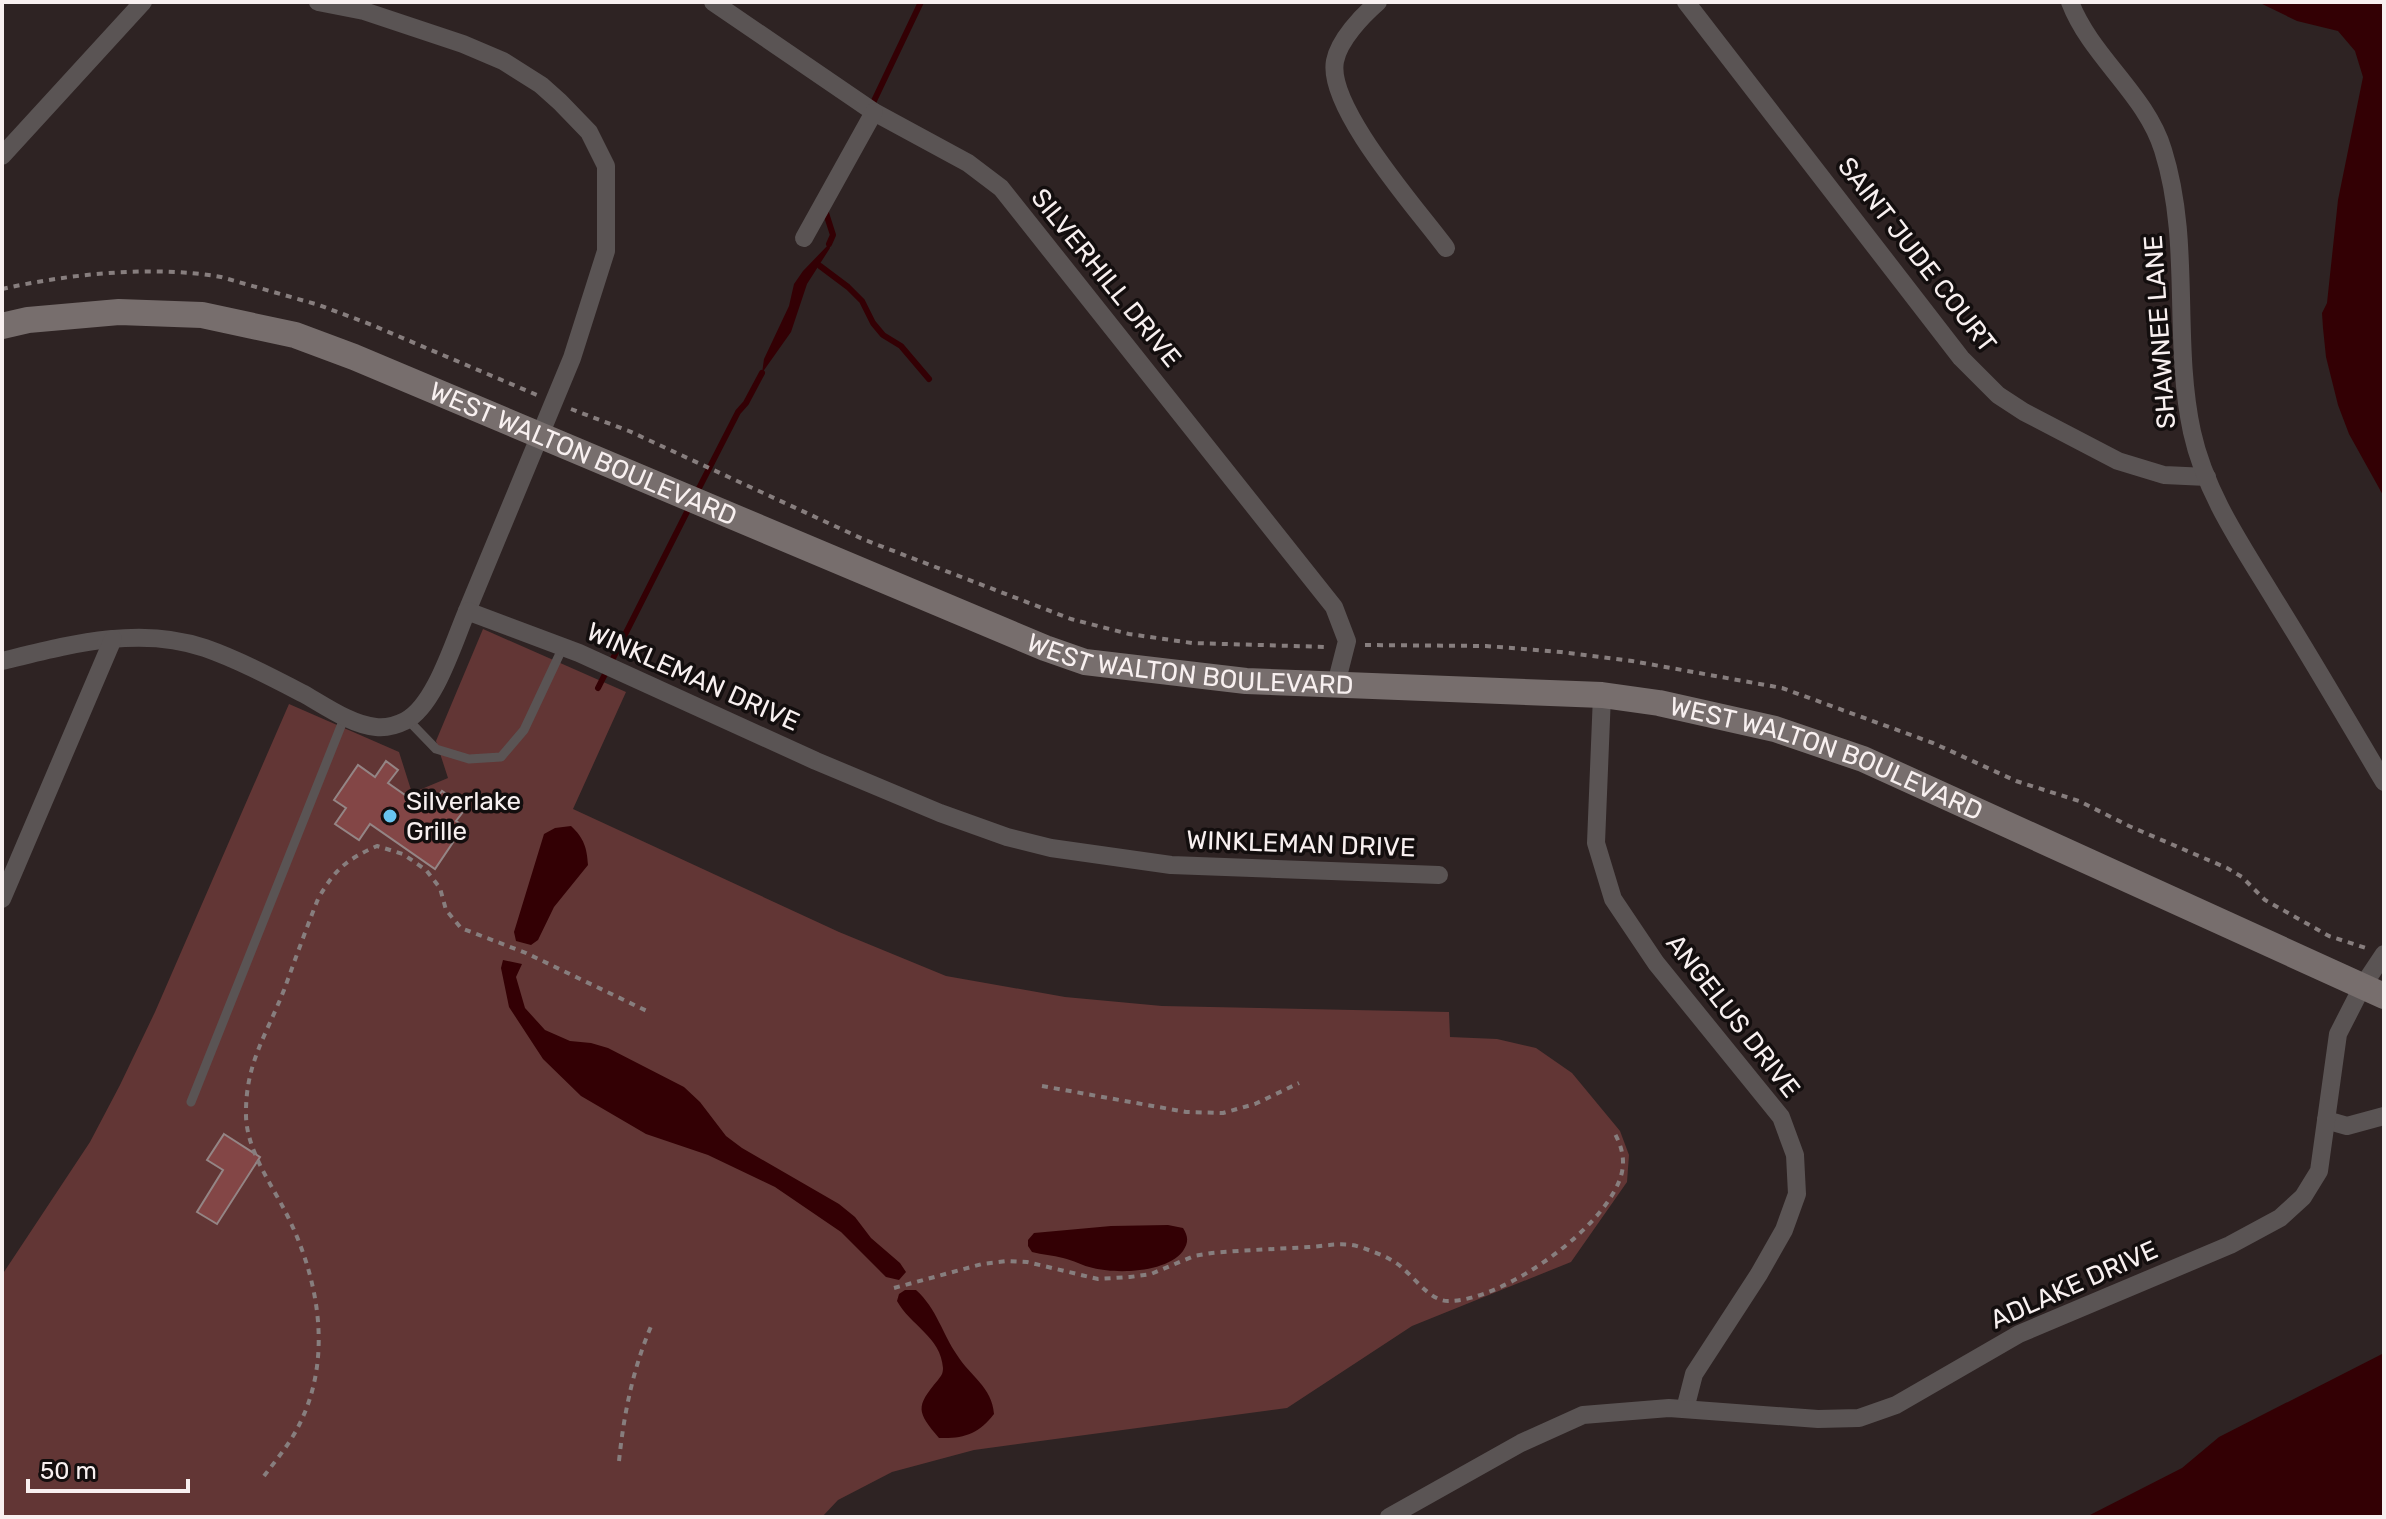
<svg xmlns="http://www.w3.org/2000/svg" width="2386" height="1519" viewBox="0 0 2386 1519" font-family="Rubik,sans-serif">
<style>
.green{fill:#623635}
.water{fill:#330004}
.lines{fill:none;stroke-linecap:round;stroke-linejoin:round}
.stream{stroke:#330004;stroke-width:6}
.building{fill:#834646;stroke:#948585;stroke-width:2}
.path{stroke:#877e7e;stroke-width:4;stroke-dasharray:6 6;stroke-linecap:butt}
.service{stroke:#5a5454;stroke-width:9}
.minor{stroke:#5a5454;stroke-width:18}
.secondary{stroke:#776e6d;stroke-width:26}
.poi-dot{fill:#68c4f0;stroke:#130e0e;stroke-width:3}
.labels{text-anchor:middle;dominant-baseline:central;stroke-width:7;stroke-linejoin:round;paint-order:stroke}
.street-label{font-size:26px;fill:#f8f0f0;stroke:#130e0e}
.poi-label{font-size:26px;fill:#f8f0f0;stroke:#130e0e;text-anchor:start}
</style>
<rect width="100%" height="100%" fill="#2e2323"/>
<polygon class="green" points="483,629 626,692 573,809 839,932 946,976 1065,997 1162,1006 1449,1012 1450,1037 1497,1039 1536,1048 1572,1073 1620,1131 1629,1155 1627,1182 1571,1262 1412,1326 1287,1408 974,1450 892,1472 838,1500 822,1517 2,1517 2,1275 90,1142 120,1085 155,1012 289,704 399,752 412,793 448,778 436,741"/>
<g class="water">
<polygon points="2258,2 2384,2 2384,497 2349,434 2338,405 2326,357 2323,328 2322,313 2327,303 2338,200 2363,77 2355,51 2338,31 2297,21"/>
<polygon points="829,244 830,248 807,284 791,332 762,373 764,359 789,306 794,284 803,271"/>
<path d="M571,826C584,838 587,848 588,865L554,907L538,940L531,945L516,941L514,932L544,834L555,828Z"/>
<polygon points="503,960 522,964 516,977 525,1008 545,1030 570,1041 591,1043 608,1048 684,1087 700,1102 726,1136 742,1148 839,1204 855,1217 871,1238 900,1263 906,1272 899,1280 886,1277 841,1232 775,1187 708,1155 646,1134 581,1096 543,1059 509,1007 501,968"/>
<path d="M1168,1225L1183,1228C1188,1236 1189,1242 1183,1251C1166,1273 1117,1274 1093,1268C1083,1266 1073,1260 1063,1258C1053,1255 1042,1255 1032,1252L1028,1246V1240L1034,1233L1111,1226Z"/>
<path d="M905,1290H916C937,1309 942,1333 957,1355C970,1376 992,1387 994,1414C979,1434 963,1439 939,1438C917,1412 915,1407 938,1380C941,1376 943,1374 943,1368C941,1337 910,1325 897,1301L899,1294Z"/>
<polygon points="2384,1353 2384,1517 2086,1517 2182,1468 2219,1437"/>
</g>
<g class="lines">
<g class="stream">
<polyline points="872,105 921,2"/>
<polyline points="825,210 833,235 829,244"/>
<polyline points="820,266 848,287 862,301 873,323 883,335 901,346 929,379"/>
<polyline points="695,496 738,412 746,403 762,373"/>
<polyline points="598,688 690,506"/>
</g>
</g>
<g class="building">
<polygon points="386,761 398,770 388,783 428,811 442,791 466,808 456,821 464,826 435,869 370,824 359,840 335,824 346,808 334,800 358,765 375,777"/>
<polygon points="224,1134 260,1157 217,1224 197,1212 223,1170 207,1160"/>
</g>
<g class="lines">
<g class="path">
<path d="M2,289C68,274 154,265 221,277L319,305L372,325L537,395"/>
<polyline points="571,409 629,431 865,540 1071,619 1129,634 1192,643 1328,647"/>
<polyline points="1365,645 1486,646 1561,652 1632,661 1782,688 1933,743 2016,781 2079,801 2129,826 2227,868 2242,877 2265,900 2329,936 2366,948"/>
<polyline points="1042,1086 1186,1112 1223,1113 1255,1104 1299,1083"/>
<path d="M894,1288L982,1264L1007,1261L1027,1262L1098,1279L1130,1277L1151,1274L1194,1256L1212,1253C1245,1250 1277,1249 1309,1247C1327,1246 1345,1241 1363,1248C1374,1252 1386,1256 1396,1263C1412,1273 1429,1302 1449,1301C1503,1301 1610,1226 1622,1172C1625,1157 1621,1145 1614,1132"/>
<path d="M619,1461C624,1413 633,1368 652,1324"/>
<path d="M264,1476C277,1459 292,1441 301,1421C333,1354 318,1275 285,1211C270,1182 247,1150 246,1116C245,1064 266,1036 284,990C295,960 306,929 318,899C335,869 346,860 377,846L403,854L426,870L440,888L446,910L461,928L526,953L651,1013"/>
</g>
<g class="service">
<polyline points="408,720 436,749 469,759 501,757 524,730 563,647"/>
<polyline points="191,1102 345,716"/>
</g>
<g class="minor">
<polyline points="318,2 364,11 463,44 503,61 541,85 560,102 589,132 606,166 606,251 572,358 467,611"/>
<polyline points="713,2 874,112 968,163 1001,188 1334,607 1347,641 1336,684"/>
<path d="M1378,2C1362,16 1339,40 1335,61C1326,107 1418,210 1446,248"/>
<polyline points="1686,2 1961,358 1998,395 2024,412 2118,461 2164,475 2207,477"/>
<path d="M2070,2C2091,57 2146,94 2163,150C2192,242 2172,339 2192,432C2206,496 2245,550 2278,605C2314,663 2349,723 2384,782"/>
<polyline points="2,156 143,2"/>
<polyline points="804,238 874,112"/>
<path d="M2,661C68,645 139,625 205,648C239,660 273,678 304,694C325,706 352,725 376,727C386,728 397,725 405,721C435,706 454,641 467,611L579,653L816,761L940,813L1007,837L1051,848L1171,865L1439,875"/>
<polyline points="1602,695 1596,843 1613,899 1656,963 1781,1117 1795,1155 1797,1194 1784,1230 1759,1274 1694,1374 1685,1409"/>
<polyline points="2,899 113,639"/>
<polyline points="2326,1120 2347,1126 2384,1116"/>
<polyline points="1389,1517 1521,1443 1583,1415 1669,1408 1818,1419 1859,1418 1896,1405 2019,1334 2230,1245 2280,1218 2303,1197 2319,1171 2338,1034 2362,987 2384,954"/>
</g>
<path class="secondary" id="s1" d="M2,326L28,320L119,312L202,315L295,335L354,357L1045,648L1085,662L1246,681L1602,695L1659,703L1775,729L1863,759L2384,996"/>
</g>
<circle class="poi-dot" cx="390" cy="816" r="8"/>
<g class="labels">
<g class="street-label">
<text transform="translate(1917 255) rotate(52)">SAINT JUDE COURT</text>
<text transform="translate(1106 278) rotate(51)">SILVERHILL DRIVE</text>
<text transform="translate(2160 332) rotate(-94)">SHAWNEE LANE</text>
<text stroke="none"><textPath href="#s1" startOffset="608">WEST WALTON BOULEVARD</textPath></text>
<text stroke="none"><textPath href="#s1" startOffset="1256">WEST WALTON BOULEVARD</textPath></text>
<text transform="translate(693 677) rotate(24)">WINKLEMAN DRIVE</text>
<text stroke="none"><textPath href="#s1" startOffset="1904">WEST WALTON BOULEVARD</textPath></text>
<text transform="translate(1301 844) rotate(2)">WINKLEMAN DRIVE</text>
<text transform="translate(1733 1016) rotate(52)">ANGELUS DRIVE</text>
<text transform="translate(2074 1285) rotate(-24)">ADLAKE DRIVE</text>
</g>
<g class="poi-label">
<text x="406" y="801">Silverlake<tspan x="406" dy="30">Grille</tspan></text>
</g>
</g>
<rect width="2386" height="1519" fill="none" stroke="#f8f0f0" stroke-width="8"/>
<path d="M28 1479v12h160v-12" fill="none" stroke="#f8f0f0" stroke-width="4"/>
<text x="40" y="1479" font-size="24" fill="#f8f0f0" stroke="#130e0e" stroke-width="6" paint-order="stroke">50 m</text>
</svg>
